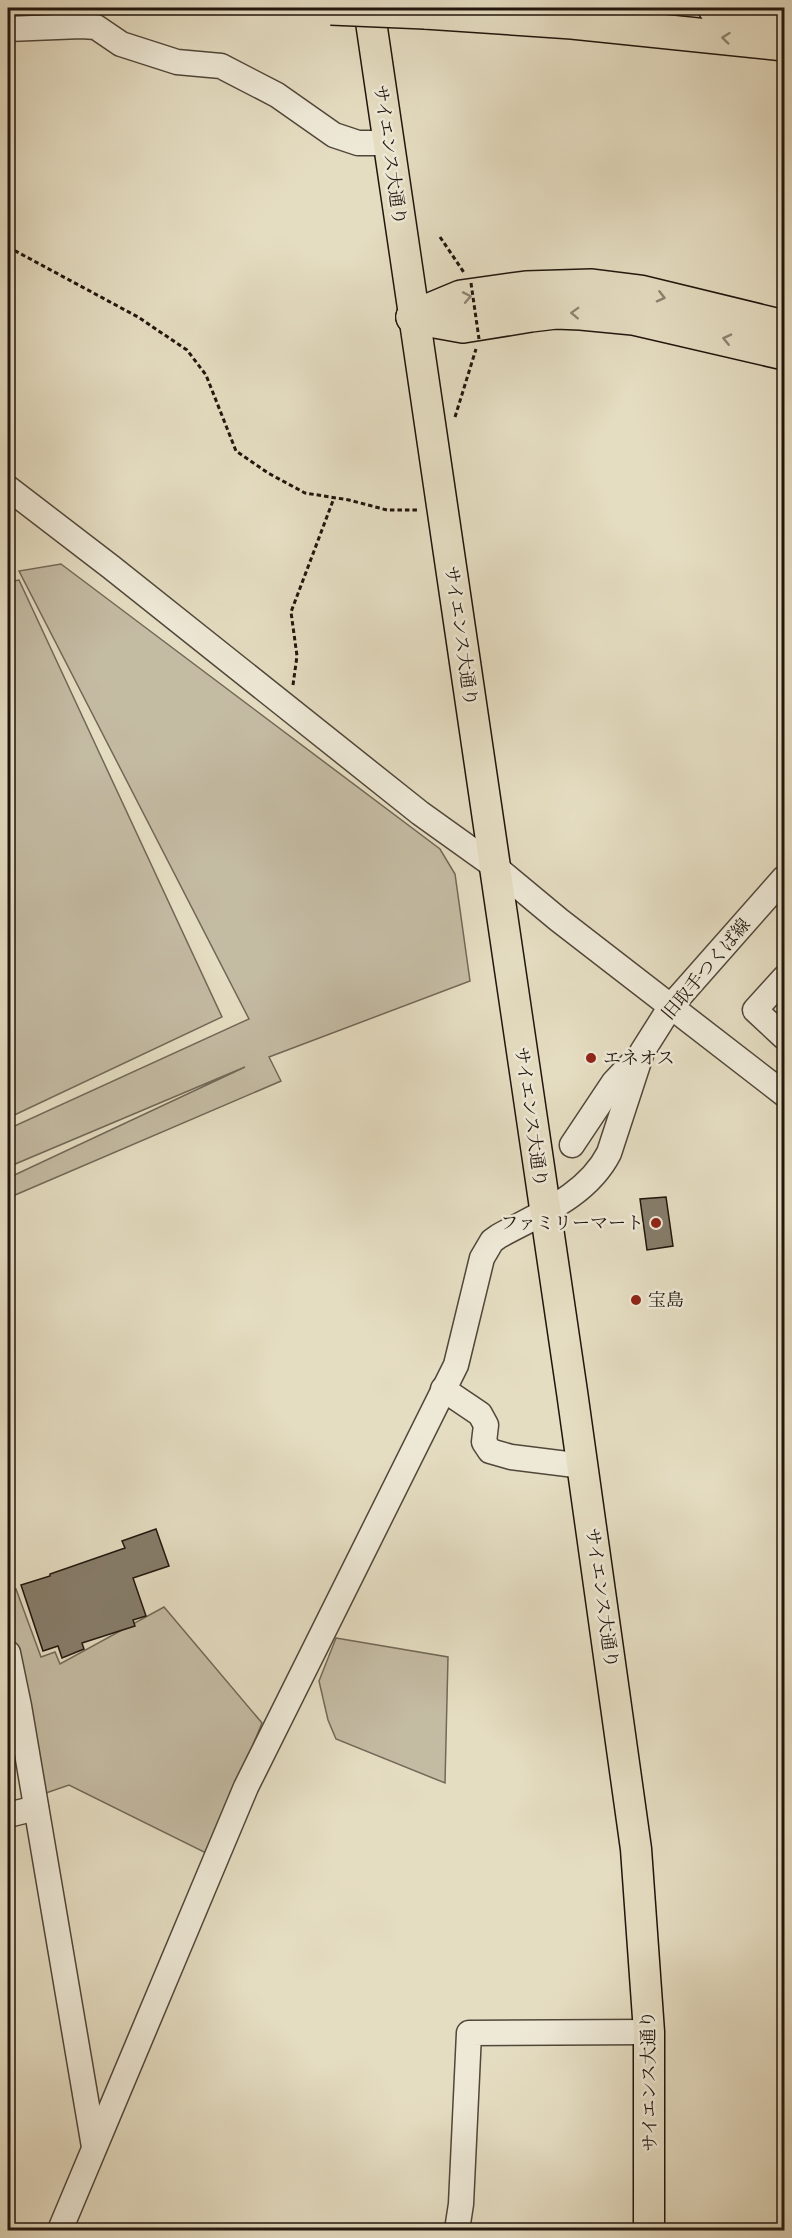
<svg xmlns="http://www.w3.org/2000/svg" width="792" height="2238" viewBox="0 0 792 2238" font-family="'IM FELL Great Primer','Noto Serif JP',serif">
<style>
.green{fill:#c4bba3;stroke:#726858;stroke-width:1.5}
.building{fill:#867d6b;stroke:#20150d;stroke-width:1.5}
.lines{fill:none;stroke-linecap:round;stroke-linejoin:round}
.minor-casing{stroke:#51473a;stroke-width:27}
.major-casing{stroke:#20150d;stroke-width:33}
.highway-casing{stroke:#20150d;stroke-width:36}
.path{stroke:#20150d;stroke-width:3;stroke-dasharray:4.5 3;stroke-linecap:butt}
.minor{stroke:#eee9d7;stroke-width:24}
.major{stroke:#e5ddc2;stroke-width:30}
.highway{stroke:#e5ddc2;stroke-width:33}
.highway-bridge-casing{stroke:#20150d;stroke-width:36;stroke-linecap:butt}
.path-bridge{stroke:#20150d;stroke-width:3;stroke-dasharray:4.5 3;stroke-linecap:butt}
.highway-bridge{stroke:#e5ddc2;stroke-width:33}
.oneway{stroke:#8c8371}
.poi-dot{fill:#8f2418;stroke:#eee9d7;stroke-width:2}
.labels{text-anchor:middle;dominant-baseline:central;stroke-width:5;stroke-linejoin:round;paint-order:stroke}
.street-label{font-size:18px;fill:#20150d;stroke:#eee9d7}
.poi-label{font-size:18px;fill:#20150d;stroke:#eee9d7;text-anchor:start}
</style>
<rect width="100%" height="100%" fill="#e5ddc2"/>
<filter id="stains"><feTurbulence type="fractalNoise" baseFrequency=".00333" numOctaves="4"/><feColorMatrix values="0 0 0 0 .2 0 0 0 0 .09 0 0 0 0 .02 0 0 0 .5 -.17"/></filter>
<radialGradient id="worn" r=".72"><stop offset=".6" stop-color="#630" stop-opacity="0"/><stop offset="1" stop-color="#630" stop-opacity=".3"/></radialGradient>
<g class="green">
<polygon points="61,564 440,849 455,874 470,981 269,1057 281,1081 8,1198 8,1178 245,1067 8,1167 8,1129 249,1019 19,571"/>
<polygon points="19,580 222,1017 8,1118 8,582"/>
<polygon points="16,1589 41,1657 55,1652 60,1664 164,1607 262,1723 208,1854 69,1785 46,1793 8,1614 8,1592"/>
<polygon points="336,1638 448,1657 445,1783 336,1739 328,1720 319,1681"/>
</g>
<g class="building">
<polygon points="666,1197 673,1246 647,1250 640,1199"/>
<polygon points="156,1529 169,1566 133,1578 146,1616 133,1620 135,1626 82,1643 84,1649 62,1658 58,1646 43,1651 21,1585 50,1576 50,1574 125,1548 122,1541"/>
</g>
<g class="lines">
<defs>
<g id="minor">
<polyline points="8,29 81,26 96,27 121,44 177,62 221,66 277,95 334,135 358,143 388,143"/>
<polyline points="8,488 111,567 420,813 494,866 559,920 784,1094"/>
<polyline points="784,978 755,1010 784,1037"/>
<polyline points="572,1145 614,1082 634,1061"/>
<polyline points="443,1389 480,1414 486,1425 484,1442 490,1451 511,1457 583,1466"/>
<polyline points="8,1653 19,1706 94,2147"/>
<polyline points="8,1815 36,1808"/>
<path d="M60,2230L246,1787L456,1365L482,1258L492,1241L499,1236C539,1214 587,1196 609,1153L642,1052L671,1006L784,878"/>
<polyline points="457,2230 461,2204 469,2033 649,2032"/>
</g>
<polyline id="major" points="369,8 572,1392 636,1849 649,2032 649,2230"/>
<g id="highway">
<polyline points="715,8 784,16"/>
<polyline points="425,12 572,22 784,44"/>
<polyline points="413,317 461,297 526,288 592,286 640,292 784,327"/>
<polyline points="413,317 463,326 531,315 556,312 581,313 633,318 784,353"/>
</g>
</defs>
<use href="#minor" class="minor-casing"/>
<use href="#major" class="major-casing"/>
<use href="#highway" class="highway-casing"/>
<g class="path">
<polyline points="440,237 465,274"/>
<polyline points="8,247 138,317 187,350 206,375 236,451 268,473 305,493 349,500 387,510 419,510"/>
<polyline points="455,417 476,349"/>
<polyline points="293,685 297,656 291,612 334,498"/>
</g>
<use href="#minor" class="minor"/>
<use href="#major" class="major"/>
<use href="#highway" class="highway"/>
<defs>
<polyline id="highway-bridge" points="331,8 425,12"/>
</defs>
<use href="#highway-bridge" class="highway-bridge-casing"/>
<polyline class="path-bridge" points="471,283 479,339"/>
<use href="#highway-bridge" class="highway-bridge"/>
</g>
<defs><path id="oneway-chevron" d="M-2-3.5L2.5 0L-2 3.5" fill="none" stroke-width="1.6" stroke-linecap="round" stroke-linejoin="round" transform="scale(1.5)"/></defs>
<g class="oneway">
<use href="#oneway-chevron" transform="translate(726 38) rotate(-174)"/>
<use href="#oneway-chevron" transform="translate(467 297) rotate(-11)"/>
<use href="#oneway-chevron" transform="translate(661 297) rotate(14)"/>
<use href="#oneway-chevron" transform="translate(575 313) rotate(-178)"/>
<use href="#oneway-chevron" transform="translate(727 339) rotate(-167)"/>
</g>
<g class="poi-dot">
<circle cx="591" cy="1058" r="6"/>
<circle cx="656" cy="1223" r="6"/>
<circle cx="636" cy="1300" r="6"/>
</g>
<g class="labels">
<g class="street-label">
<text transform="translate(390 155) rotate(82)">サイエンス大通り</text>
<text transform="translate(461 636) rotate(82)">サイエンス大通り</text>
<text transform="translate(706 969) rotate(-50)">旧取手つくば線</text>
<text transform="translate(531 1117) rotate(82)">サイエンス大通り</text>
<text transform="translate(602 1598) rotate(82)">サイエンス大通り</text>
<text transform="translate(649 2081) rotate(-91)">サイエンス大通り</text>
</g>
<g class="poi-label">
<text x="603" y="1058">エネオス</text>
<text x="644" y="1223" text-anchor="end">ファミリーマート</text>
<text x="648" y="1300">宝島</text>
</g>
</g>
<rect width="792" height="2238" fill="none" stroke="#e5ddc2" stroke-width="30"/>
<rect x="9" y="9" width="774" height="2220" fill="none" stroke="#20150d" stroke-width="3"/>
<rect x="15" y="15" width="762" height="2208" fill="none" stroke="#20150d" stroke-width="1.5"/>
<rect width="100%" height="100%" filter="url(#stains)"/>
<rect width="100%" height="100%" fill="url(#worn)"/>
</svg>
